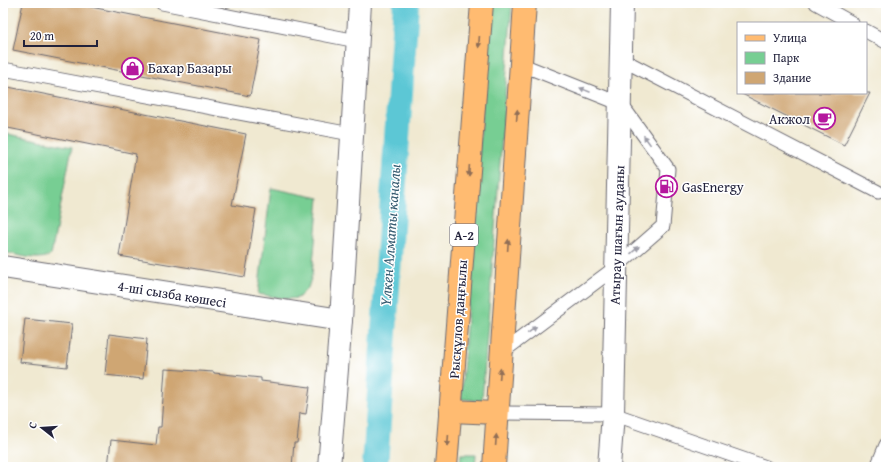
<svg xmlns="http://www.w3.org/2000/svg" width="889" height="470" viewBox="0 0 889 470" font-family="'Gentium Book Plus',serif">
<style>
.green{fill:#77ce93;stroke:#4c7867}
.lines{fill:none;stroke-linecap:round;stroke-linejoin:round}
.canal{stroke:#5cc7d5;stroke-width:26}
.building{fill:#cfa673}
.service-casing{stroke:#6a6870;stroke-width:15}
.minor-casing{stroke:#6a6870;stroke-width:24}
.primary-casing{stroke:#6a6870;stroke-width:24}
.service{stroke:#fff;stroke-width:13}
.minor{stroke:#fff;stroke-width:22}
.primary{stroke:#ffbb71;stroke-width:22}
.oneway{fill:#906e56}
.oneway2{fill:#9c9ca7}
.labels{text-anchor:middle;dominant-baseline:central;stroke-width:3;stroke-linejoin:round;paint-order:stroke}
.shield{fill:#fff;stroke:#646476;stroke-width:1}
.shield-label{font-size:13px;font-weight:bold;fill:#22223b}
.poi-label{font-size:14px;fill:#22223b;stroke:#fff;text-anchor:start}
.street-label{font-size:14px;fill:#22223b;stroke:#fff}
.water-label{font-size:15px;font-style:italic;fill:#365c71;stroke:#fff}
</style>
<rect width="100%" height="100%" fill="#fff"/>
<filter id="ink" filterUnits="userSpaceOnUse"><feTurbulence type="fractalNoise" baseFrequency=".025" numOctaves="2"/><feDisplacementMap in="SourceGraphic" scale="8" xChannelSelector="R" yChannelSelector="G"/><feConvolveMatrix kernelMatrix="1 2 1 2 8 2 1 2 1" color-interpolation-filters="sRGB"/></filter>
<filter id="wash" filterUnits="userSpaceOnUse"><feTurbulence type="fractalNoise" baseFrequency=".012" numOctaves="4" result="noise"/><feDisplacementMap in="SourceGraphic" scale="16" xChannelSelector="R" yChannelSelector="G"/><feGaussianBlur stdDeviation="0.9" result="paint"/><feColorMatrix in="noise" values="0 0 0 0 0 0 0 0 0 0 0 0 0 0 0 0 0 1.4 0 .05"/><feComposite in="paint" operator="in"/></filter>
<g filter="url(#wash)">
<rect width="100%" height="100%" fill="#f0e9d1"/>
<g class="green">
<polygon points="490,3 512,3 482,401 461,399"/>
<path d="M3,133L72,147L51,255C37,262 19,255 3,252Z"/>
<polygon points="271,188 319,198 312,275 308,288 298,298 287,299 258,294"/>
<polygon points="461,454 476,454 475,467 460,467"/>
</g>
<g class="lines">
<polyline class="canal" points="375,467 406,3"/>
</g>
<g id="blocks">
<g class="building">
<polygon points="23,3 70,3 261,40 250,96 13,50"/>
<polygon points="3,86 246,134 232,205 256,209 245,277 119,256 136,154 3,127"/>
<polygon points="740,93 870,93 844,145"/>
<polygon points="25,319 72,324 67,367 20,362"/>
<polygon points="109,334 147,339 143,379 105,375"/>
<polygon points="165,369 214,372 214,373 261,378 261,381 310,387 306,414 300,413 297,443 294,443 292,467 108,467 111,440 156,445 158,427 161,427"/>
</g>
</g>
</g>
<g filter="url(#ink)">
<use href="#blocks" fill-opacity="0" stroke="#6a6870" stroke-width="1"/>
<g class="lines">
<defs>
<g id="service">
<polyline points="162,3 357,41"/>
<polyline points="816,3 852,23"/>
<polyline points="866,31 886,42"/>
<polyline points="621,59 878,192"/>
<polyline points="3,69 351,134"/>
<polyline points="501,353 616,267 663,226 668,169 621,104 520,64"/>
<polyline points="497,413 613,414 766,467"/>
<polyline points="877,467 886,445"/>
</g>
<g id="minor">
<polyline points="3,267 341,320"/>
<polyline points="329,467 341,320 360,3"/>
<polyline points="609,467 613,414 622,3"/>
</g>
<g id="primary">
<polyline points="450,411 497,413"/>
<polyline points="446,467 482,3"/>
<polyline points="494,467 525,3"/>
</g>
</defs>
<use href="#service" class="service-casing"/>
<use href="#minor" class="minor-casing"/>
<use href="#primary" class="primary-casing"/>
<use href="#service" class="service"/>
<use href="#minor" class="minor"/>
<use href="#primary" class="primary"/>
</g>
<defs><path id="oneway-solid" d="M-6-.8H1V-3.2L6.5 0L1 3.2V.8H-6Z"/></defs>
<g class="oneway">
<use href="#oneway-solid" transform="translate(479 42) rotate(94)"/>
<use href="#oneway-solid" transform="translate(517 115) rotate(-86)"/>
<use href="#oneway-solid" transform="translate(469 171) rotate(94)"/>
<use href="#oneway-solid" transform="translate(508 245) rotate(-86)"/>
<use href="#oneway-solid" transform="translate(500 374) rotate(-86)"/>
<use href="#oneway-solid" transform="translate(496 440) rotate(-86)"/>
<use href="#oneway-solid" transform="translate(448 441) rotate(94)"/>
</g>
<g class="oneway2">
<use href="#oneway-solid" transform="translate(585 90) rotate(-158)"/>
<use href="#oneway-solid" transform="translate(647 140) rotate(-126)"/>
<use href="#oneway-solid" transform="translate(635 250) rotate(-41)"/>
<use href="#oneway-solid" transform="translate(532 330) rotate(-37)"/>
</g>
</g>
<defs>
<symbol id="shop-ring" viewBox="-11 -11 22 22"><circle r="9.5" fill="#fff" stroke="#b5179e" stroke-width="1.5"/><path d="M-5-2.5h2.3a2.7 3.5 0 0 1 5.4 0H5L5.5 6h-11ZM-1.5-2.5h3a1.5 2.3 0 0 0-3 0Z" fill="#b5179e"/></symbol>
<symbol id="cafe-ring" viewBox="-11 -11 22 22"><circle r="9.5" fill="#fff" stroke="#b5179e" stroke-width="1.5"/><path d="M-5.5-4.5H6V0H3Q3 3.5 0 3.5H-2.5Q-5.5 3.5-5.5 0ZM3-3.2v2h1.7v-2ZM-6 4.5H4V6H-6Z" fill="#b5179e"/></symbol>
<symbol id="fuel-ring" viewBox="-11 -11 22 22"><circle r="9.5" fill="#fff" stroke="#b5179e" stroke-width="1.5"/><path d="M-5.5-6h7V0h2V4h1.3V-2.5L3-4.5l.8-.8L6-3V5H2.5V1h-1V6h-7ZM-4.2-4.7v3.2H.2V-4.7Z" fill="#b5179e"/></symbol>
</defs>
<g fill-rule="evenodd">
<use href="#shop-ring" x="120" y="56" width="25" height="25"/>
<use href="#cafe-ring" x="812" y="106" width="25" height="25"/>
<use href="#fuel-ring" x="654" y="174" width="25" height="25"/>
</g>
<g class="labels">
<rect class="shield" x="450" y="224" width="28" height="22" rx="3"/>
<g class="shield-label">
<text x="464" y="235">A-2</text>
</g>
<g class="poi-label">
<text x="148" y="68">Бахар Базары</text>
<text x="810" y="119" text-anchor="end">Акжол</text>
<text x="682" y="187">GasEnergy</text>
</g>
<g class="street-label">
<text transform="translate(617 235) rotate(-88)">Атырау шағын ауданы</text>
<text transform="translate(172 294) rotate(9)">4-ші сызба көшесі</text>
<text transform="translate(458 319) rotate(-86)">Рысқұлов даңғылы</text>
</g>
<g class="water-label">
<text transform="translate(390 235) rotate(-86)">Үлкен Алматы каналы</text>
</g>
</g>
<rect width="889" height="470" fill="none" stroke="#fff" stroke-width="16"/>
<rect x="737" y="22" width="130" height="72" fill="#ffffff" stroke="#a7a7b1"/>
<rect x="745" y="35" width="20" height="6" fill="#ffbb71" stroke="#a7a7b1"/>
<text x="773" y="42" font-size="12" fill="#22223b">Улица</text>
<rect x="745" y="52" width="20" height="12" fill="#77ce93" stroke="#a7a7b1"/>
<text x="773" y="62" font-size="12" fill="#22223b">Парк</text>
<rect x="745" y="72" width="20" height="12" fill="#cfa673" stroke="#a7a7b1"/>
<text x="773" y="82" font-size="12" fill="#22223b">Здание</text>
<g transform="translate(42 428) rotate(287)" stroke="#ffffff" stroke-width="3" paint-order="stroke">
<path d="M0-3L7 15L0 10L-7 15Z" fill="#22223b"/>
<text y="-6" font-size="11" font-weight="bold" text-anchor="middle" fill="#22223b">С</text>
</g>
<path d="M24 40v6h73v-6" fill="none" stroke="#22223b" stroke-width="2"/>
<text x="30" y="40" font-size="12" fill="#22223b" stroke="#ffffff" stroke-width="3" paint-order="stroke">20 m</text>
</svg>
